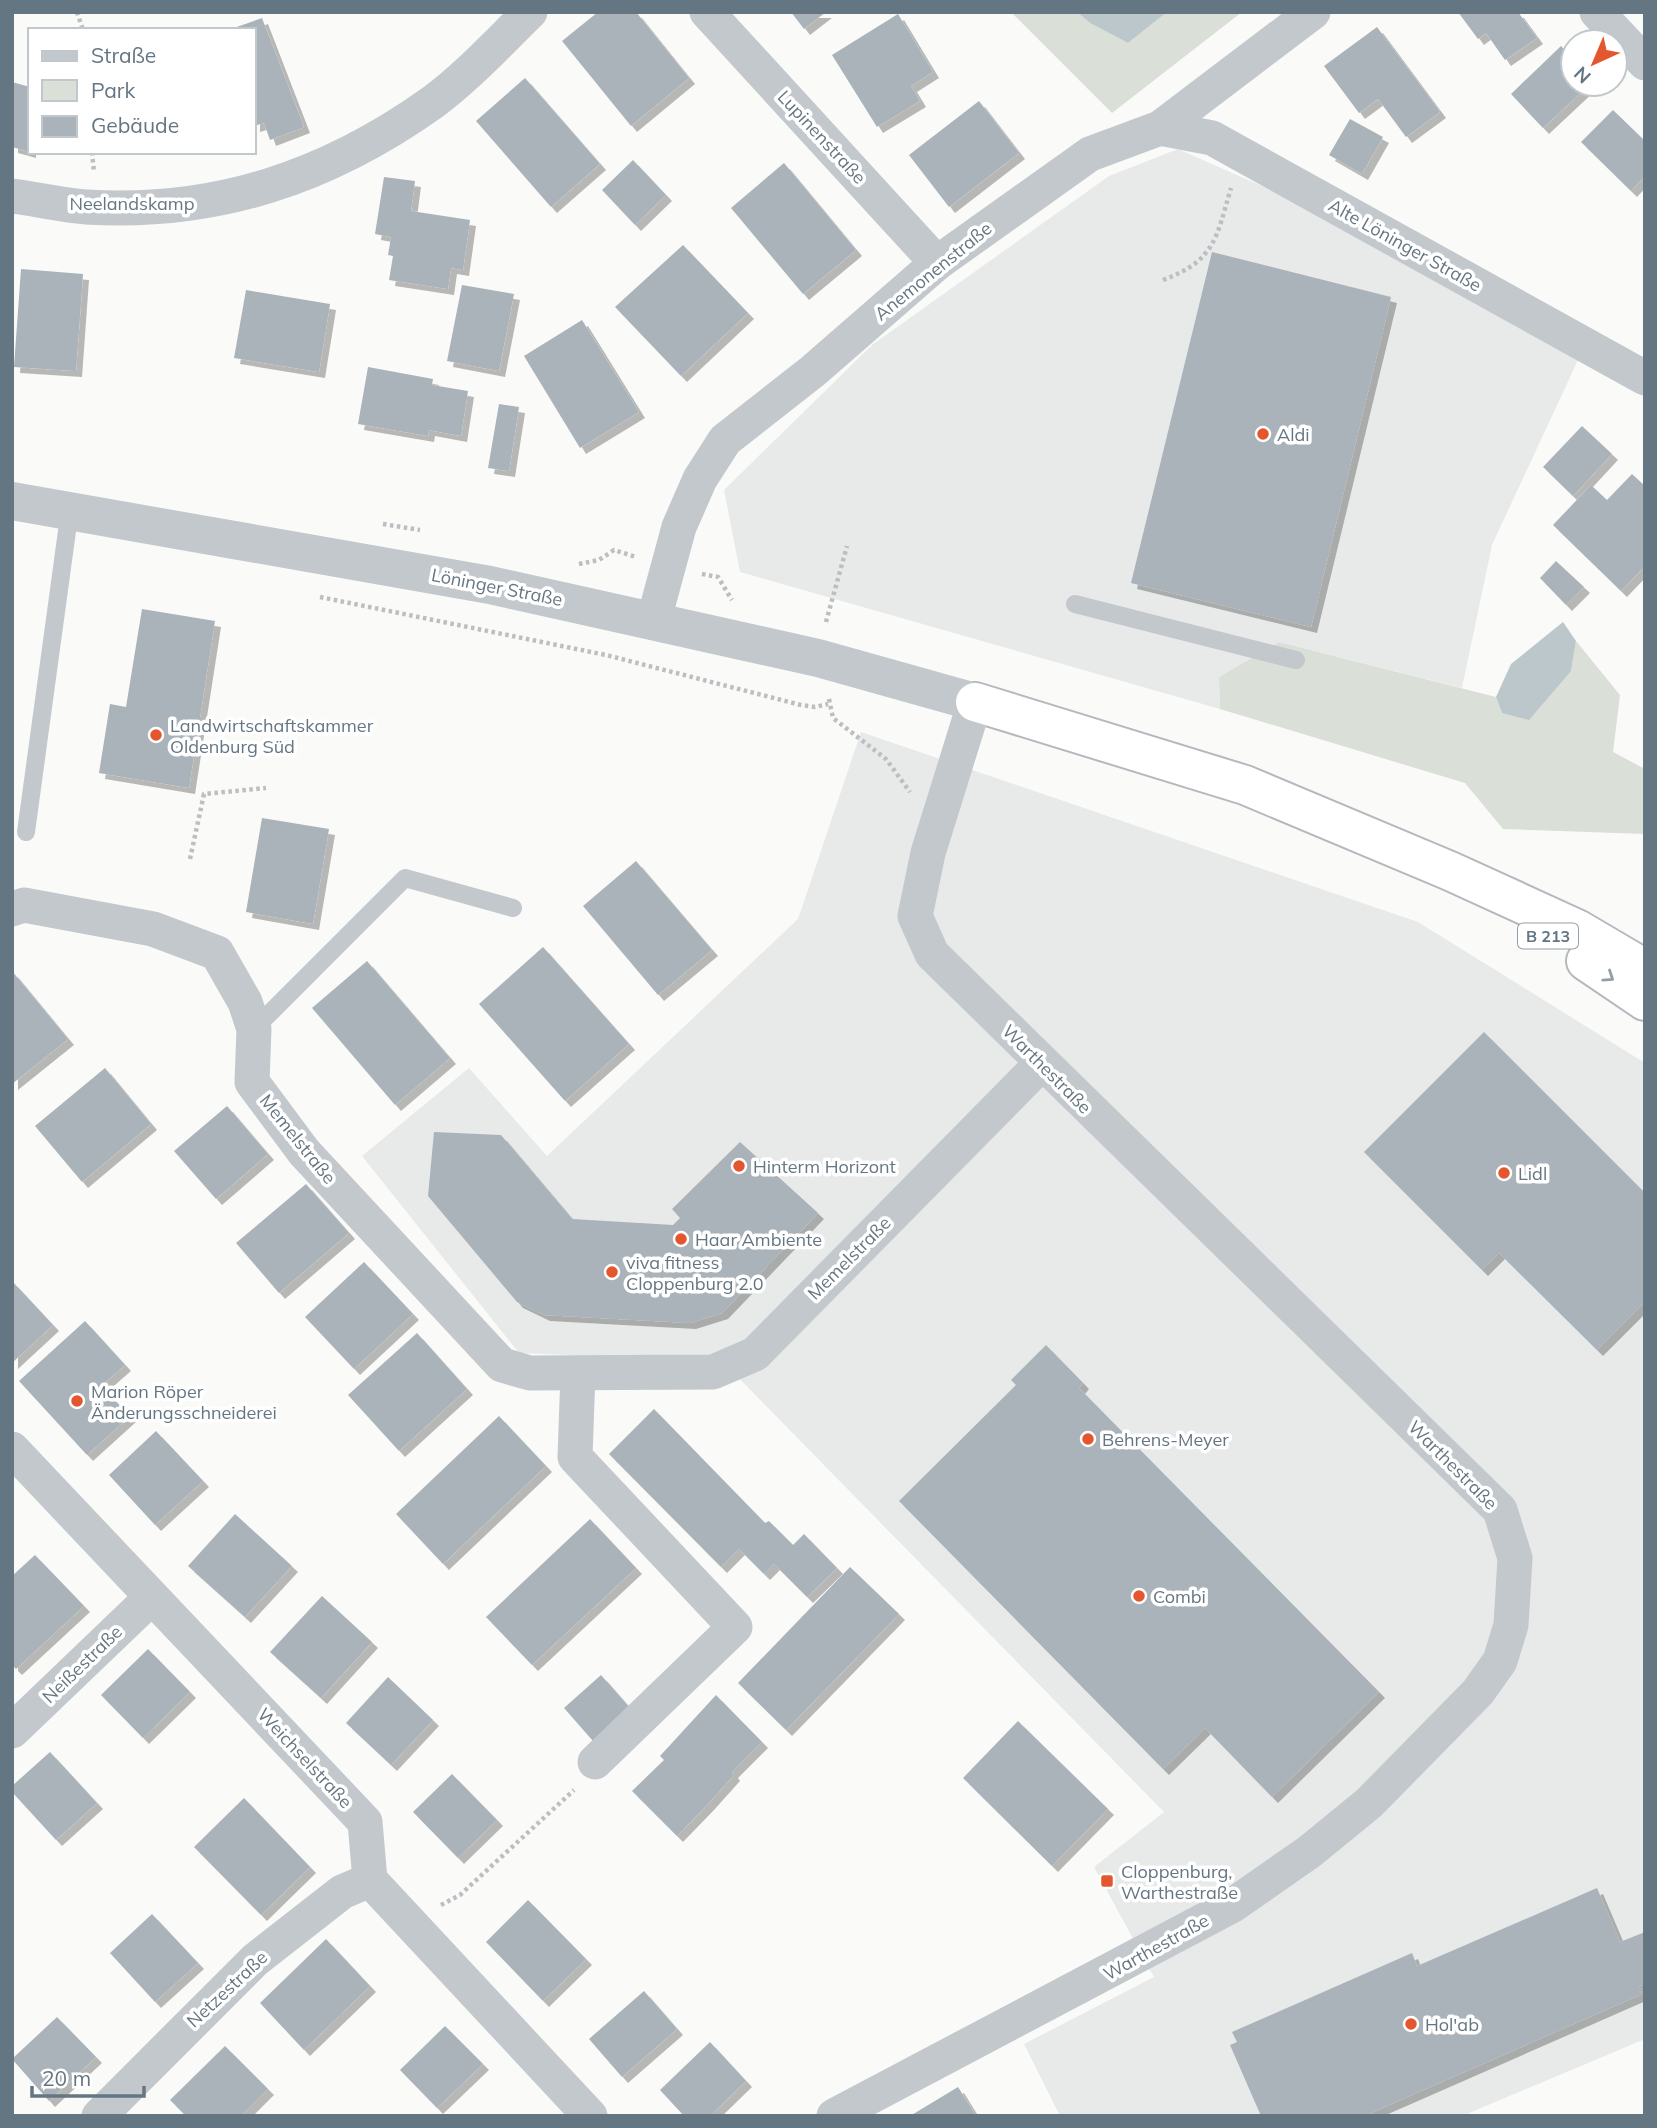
<svg xmlns="http://www.w3.org/2000/svg" width="1657" height="2128" viewBox="0 0 1657 2128" font-family="Mulish,sans-serif">
<style>
.built{fill:#e8e9e9}
.green{fill:#dadfd7}
.water{fill:#bbc7cb}
.building{fill:#aab3b9;filter:url(#shadow)}
.lines{fill:none;stroke-linecap:round;stroke-linejoin:round}
.trunk-casing{stroke:#b4b9bd;stroke-width:42}
.path{stroke:#bbbfc2;stroke-width:4.5;stroke-dasharray:3.5 3.5;stroke-linecap:butt}
.service{stroke:#c3c8cc;stroke-width:18}
.minor{stroke:#c3c8cc;stroke-width:35}
.tertiary{stroke:#c3c8cc;stroke-width:38}
.trunk{stroke:#fff;stroke-width:38}
.oneway{stroke:#939fa8}
.poi-dot{fill:#e4572e;stroke:#fff;stroke-width:2.5}
.labels{text-anchor:middle;dominant-baseline:central;stroke-width:7;stroke-linejoin:round;paint-order:stroke}
.shield{fill:#fff;stroke:#939fa8;stroke-width:2}
.shield-label{font-size:16px;font-weight:bold;fill:#657683}
.street-label{font-size:18px;fill:#657683;stroke:#fff}
.poi-label{font-size:18px;fill:#657683;stroke:#fff;text-anchor:start}
</style>
<defs>
<filter id="shadow"><feDropShadow dx="6" dy="6" stdDeviation="0" flood-color="#0004"/></filter>
</defs>
<rect width="100%" height="100%" fill="#fafaf8"/>
<g class="built">
<polygon points="1178,149 1264,187 1578,360 1492,545 1462,688 1279,642 1219,677 1220,709 740,572 724,490 872,345 1109,176"/>
<polygon points="861,732 1418,922 1645,1063 1645,2039 1462,2116 1060,2116 1024,2044 1154,1977 1094,1867 1164,1812 722,1361 519,1353 362,1156 469,1068 547,1156 798,919"/>
</g>
<g class="green">
<polygon points="1011,12 1077,12 1090,23 1128,43 1167,12 1242,12 1112,113"/>
<polygon points="1576,641 1620,695 1613,752 1645,769 1645,834 1503,829 1465,783 1220,709 1219,677 1279,642 1496,697 1502,713 1571,671"/>
</g>
<g class="water">
<polygon points="1077,12 1167,12 1128,43 1090,23"/>
<polygon points="1563,622 1576,641 1571,671 1529,720 1502,713 1496,697 1511,664"/>
</g>
<g class="building">
<polygon points="598,12 636,12 689,78 631,126 562,41"/>
<polygon points="791,12 826,12 804,29"/>
<polygon points="1458,12 1518,12 1537,38 1505,60 1486,33 1478,39"/>
<polygon points="898,14 933,72 911,86 920,101 877,127 832,55"/>
<polygon points="262,18 304,127 270,140 264,123 254,126 254,30 231,29"/>
<polygon points="1377,27 1440,112 1406,137 1378,99 1359,113 1324,66"/>
<polygon points="1561,46 1573,58 1573,84 1590,84 1543,128 1511,94"/>
<polygon points="525,78 600,164 551,207 476,121"/>
<polygon points="12,82 30,87 30,152 12,147"/>
<polygon points="979,101 1019,153 949,207 909,155"/>
<polygon points="1613,110 1645,141 1645,176 1631,191 1581,142"/>
<polygon points="1350,119 1383,137 1362,174 1329,155"/>
<polygon points="633,160 666,195 635,225 602,190"/>
<polygon points="784,163 856,250 803,294 731,208"/>
<polygon points="384,177 415,181 411,211 470,220 463,270 451,268 448,289 389,280 393,256 388,255 391,237 375,234"/>
<polygon points="683,245 748,313 681,376 615,307"/>
<polygon points="1212,252 1391,297 1311,627 1131,583"/>
<polygon points="21,269 83,274 76,371 14,367"/>
<polygon points="462,285 514,294 499,371 447,361"/>
<polygon points="246,290 330,304 319,372 234,358"/>
<polygon points="582,320 639,412 580,448 524,356"/>
<polygon points="368,367 433,379 432,385 468,391 461,436 429,430 428,436 358,424"/>
<polygon points="499,404 519,407 509,471 488,468"/>
<polygon points="1582,426 1612,454 1573,496 1543,467"/>
<polygon points="1632,474 1645,486 1645,566 1621,591 1553,525 1591,485 1607,500"/>
<polygon points="1556,561 1584,587 1566,605 1540,578"/>
<polygon points="142,609 215,621 189,788 99,773 110,704 126,707"/>
<polygon points="262,818 329,829 313,924 246,912"/>
<polygon points="636,861 712,950 658,995 583,906"/>
<polygon points="543,947 629,1044 565,1101 479,1004"/>
<polygon points="367,961 450,1058 395,1105 312,1008"/>
<polygon points="12,971 68,1039 12,1084"/>
<polygon points="1484,1032 1645,1193 1645,1302 1597,1350 1499,1253 1482,1270 1364,1152"/>
<polygon points="105,1068 151,1124 82,1182 35,1126"/>
<polygon points="227,1106 268,1154 216,1199 174,1151"/>
<polygon points="434,1132 501,1135 572,1219 673,1225 680,1218 672,1209 740,1142 818,1213 722,1313 690,1323 544,1315 517,1302 428,1196"/>
<polygon points="306,1184 349,1233 279,1293 236,1243"/>
<polygon points="364,1262 413,1314 354,1369 305,1317"/>
<polygon points="12,1281 53,1325 12,1363"/>
<polygon points="85,1321 125,1365 101,1386 130,1416 87,1455 19,1381"/>
<polygon points="417,1333 467,1389 399,1451 348,1395"/>
<polygon points="1046,1345 1083,1383 1079,1388 1379,1692 1272,1797 1205,1728 1163,1769 899,1501 1016,1385 1011,1380"/>
<polygon points="654,1409 765,1523 769,1521 793,1545 804,1534 837,1568 807,1597 774,1564 764,1574 739,1549 721,1567 609,1454"/>
<polygon points="499,1416 546,1466 443,1564 396,1514"/>
<polygon points="156,1431 203,1481 155,1525 109,1475"/>
<polygon points="235,1514 292,1566 245,1617 188,1566"/>
<polygon points="590,1519 636,1568 532,1665 486,1617"/>
<polygon points="35,1555 84,1606 16,1669 12,1665 12,1576"/>
<polygon points="850,1567 899,1614 786,1730 738,1683"/>
<polygon points="322,1596 372,1642 321,1698 270,1652"/>
<polygon points="148,1649 190,1692 143,1738 101,1695"/>
<polygon points="601,1675 630,1708 593,1741 564,1708"/>
<polygon points="388,1677 433,1720 391,1765 346,1723"/>
<polygon points="716,1695 762,1742 732,1772 734,1775 708,1804 677,1836 632,1791 664,1760 660,1756"/>
<polygon points="1018,1721 1108,1809 1052,1866 963,1778"/>
<polygon points="50,1752 97,1803 56,1840 12,1792 12,1786"/>
<polygon points="452,1774 497,1820 458,1858 413,1812"/>
<polygon points="244,1798 310,1867 261,1915 194,1847"/>
<polygon points="1597,1888 1620,1942 1645,1932 1645,1984 1639,1986 1642,1994 1364,2116 1261,2116 1230,2045 1237,2042 1232,2032 1412,1953 1417,1966"/>
<polygon points="528,1900 586,1959 543,2001 486,1942"/>
<polygon points="152,1914 198,1963 155,2002 110,1953"/>
<polygon points="326,1939 370,1986 304,2050 260,2003"/>
<polygon points="644,1991 677,2029 622,2077 589,2039"/>
<polygon points="57,2017 96,2057 49,2101 12,2059"/>
<polygon points="445,2026 483,2064 437,2108 400,2070"/>
<polygon points="710,2042 746,2081 710,2116 684,2116 660,2090"/>
<polygon points="225,2046 268,2089 241,2116 186,2116 170,2100"/>
<polygon points="958,2087 976,2116 910,2116"/>
</g>
<g class="lines">
<defs>
<g id="trunk">
<polyline points="975,702 1245,785 1450,871 1577,929 1645,969"/>
<polyline points="1586,961 1645,1001"/>
</g>
</defs>
<use href="#trunk" class="trunk-casing"/>
<g class="path">
<polyline points="77,12 83,30"/>
<polyline points="92,152 94,172"/>
<path d="M1163,280C1216,260 1216,238 1231,188"/>
<polyline points="383,524 420,530"/>
<polyline points="579,564 599,560 614,550 636,557"/>
<polyline points="702,574 718,577 732,600"/>
<polyline points="320,597 606,655 801,705 815,707 828,704"/>
<polyline points="826,622 847,546"/>
<polyline points="829,699 833,718 886,759 910,792"/>
<polyline points="190,859 204,794 266,788"/>
<polyline points="441,1905 460,1895 574,1790"/>
</g>
<g class="service">
<polyline points="1075,604 1296,660"/>
<polyline points="26,832 70,509"/>
<polyline points="254,1029 405,878 513,908"/>
</g>
<g class="minor">
<polyline points="707,12 937,263"/>
<polyline points="1597,12 1645,63"/>
<polyline points="1160,128 1212,138 1645,378"/>
<path d="M12,196C36,199 61,205 86,207C216,215 328,177 433,102C468,76 499,42 530,12"/>
<polyline points="654,619 679,527 700,479 725,440 813,371 937,263 1090,154 1160,128 1313,12"/>
<polyline points="12,909 24,905 153,929 217,953 245,1002 254,1029 252,1082 304,1152 502,1365 530,1373 713,1372 755,1354 1041,1064"/>
<polyline points="578,1373 575,1457 735,1627 595,1762"/>
<polyline points="12,1449 365,1822 370,1880 590,2116"/>
<polyline points="12,1731 152,1597"/>
<polyline points="99,2116 255,1960 342,1892 370,1880"/>
<polyline points="834,2116 1233,1905 1309,1852 1369,1803 1478,1692 1500,1661 1511,1625 1515,1558 1500,1510 932,954 915,916 928,853 975,702"/>
</g>
<polyline class="tertiary" points="12,501 490,585 818,658 975,702"/>
<use href="#trunk" class="trunk"/>
</g>
<defs><path id="oneway-chevron" d="M-2-3.5L2.5 0L-2 3.5" fill="none" stroke-width="1.6" stroke-linecap="round" stroke-linejoin="round" transform="scale(1.75)"/></defs>
<use class="oneway" href="#oneway-chevron" transform="translate(1609 977) rotate(34)"/>
<g class="poi-dot">
<circle cx="1263" cy="434" r="7"/>
<circle cx="156" cy="735" r="7"/>
<circle cx="739" cy="1166" r="7"/>
<circle cx="1504" cy="1173" r="7"/>
<circle cx="681" cy="1239" r="7"/>
<circle cx="612" cy="1272" r="7"/>
<circle cx="77" cy="1401" r="7"/>
<circle cx="1088" cy="1439" r="7"/>
<circle cx="1139" cy="1596" r="7"/>
<rect x="1100" y="1874" width="14" height="14" rx="3.5"/>
<circle cx="1411" cy="2024" r="7"/>
</g>
<g class="labels">
<rect class="shield" x="1518" y="923.5" width="60" height="25" rx="5"/>
<g class="shield-label">
<text x="1548" y="936">B 213</text>
</g>
<g class="street-label">
<text transform="translate(822 137) rotate(47)">Lupinenstraße</text>
<text x="132" y="203">Neelandskamp</text>
<text transform="translate(1405 245) rotate(29)">Alte Löninger Straße</text>
<text transform="translate(933 271) rotate(-39)">Anemonenstraße</text>
<text transform="translate(497 587) rotate(11)">Löninger Straße</text>
<text transform="translate(1047 1069) rotate(45)">Warthestraße</text>
<text transform="translate(298 1139) rotate(51)">Memelstraße</text>
<text transform="translate(849 1258) rotate(-45)">Memelstraße</text>
<text transform="translate(1453 1465) rotate(45)">Warthestraße</text>
<text transform="translate(82 1664) rotate(-44)">Neißestraße</text>
<text transform="translate(305 1758) rotate(47)">Weichselstraße</text>
<text transform="translate(1156 1947) rotate(-29)">Warthestraße</text>
<text transform="translate(227 1989) rotate(-43)">Netzestraße</text>
</g>
<g class="poi-label">
<text x="1277" y="434">Aldi</text>
<text x="170" y="725">Landwirtschaftskammer<tspan x="170" dy="21">Oldenburg Süd</tspan></text>
<text x="753" y="1166">Hinterm Horizont</text>
<text x="1518" y="1173">Lidl</text>
<text x="695" y="1239">Haar Ambiente</text>
<text x="626" y="1262">viva fitness<tspan x="626" dy="21">Cloppenburg 2.0</tspan></text>
<text x="91" y="1391">Marion Röper<tspan x="91" dy="21">Änderungsschneiderei</tspan></text>
<text x="1102" y="1439">Behrens-Meyer</text>
<text x="1153" y="1596">Combi</text>
<text x="1121" y="1871">Cloppenburg,<tspan x="1121" dy="21">Warthestraße</tspan></text>
<text x="1425" y="2024">Hol'ab</text>
</g>
</g>
<rect width="1657" height="2128" fill="none" stroke="#657683" stroke-width="28"/>
<rect x="28" y="28" width="228" height="126" fill="#ffffff" stroke="#c1c8cd" stroke-width="2"/>
<rect x="42" y="51" width="35" height="10" fill="#c3c8cc" stroke="#c1c8cd" stroke-width="2"/>
<text x="91" y="63" font-size="21" fill="#657683">Straße</text>
<rect x="42" y="80" width="35" height="21" fill="#dadfd7" stroke="#c1c8cd" stroke-width="2"/>
<text x="91" y="98" font-size="21" fill="#657683">Park</text>
<rect x="42" y="116" width="35" height="21" fill="#aab3b9" stroke="#c1c8cd" stroke-width="2"/>
<text x="91" y="133" font-size="21" fill="#657683">Gebäude</text>
<g transform="translate(1594 63) rotate(224)"><circle r="33" fill="#ffffff" stroke="#c1c8cd" stroke-width="2"/>
<path d="M0-5L12 26L0 18L-12 26Z" fill="#e4572e"/>
<text y="-10" font-size="19" font-weight="bold" text-anchor="middle" fill="#657683">N</text>
</g>
<path d="M32 2086v10h112v-10" fill="none" stroke="#657683" stroke-width="3.5"/>
<text x="42" y="2086" font-size="21" fill="#657683" stroke="#ffffff" stroke-width="5" paint-order="stroke">20 m</text>
</svg>
